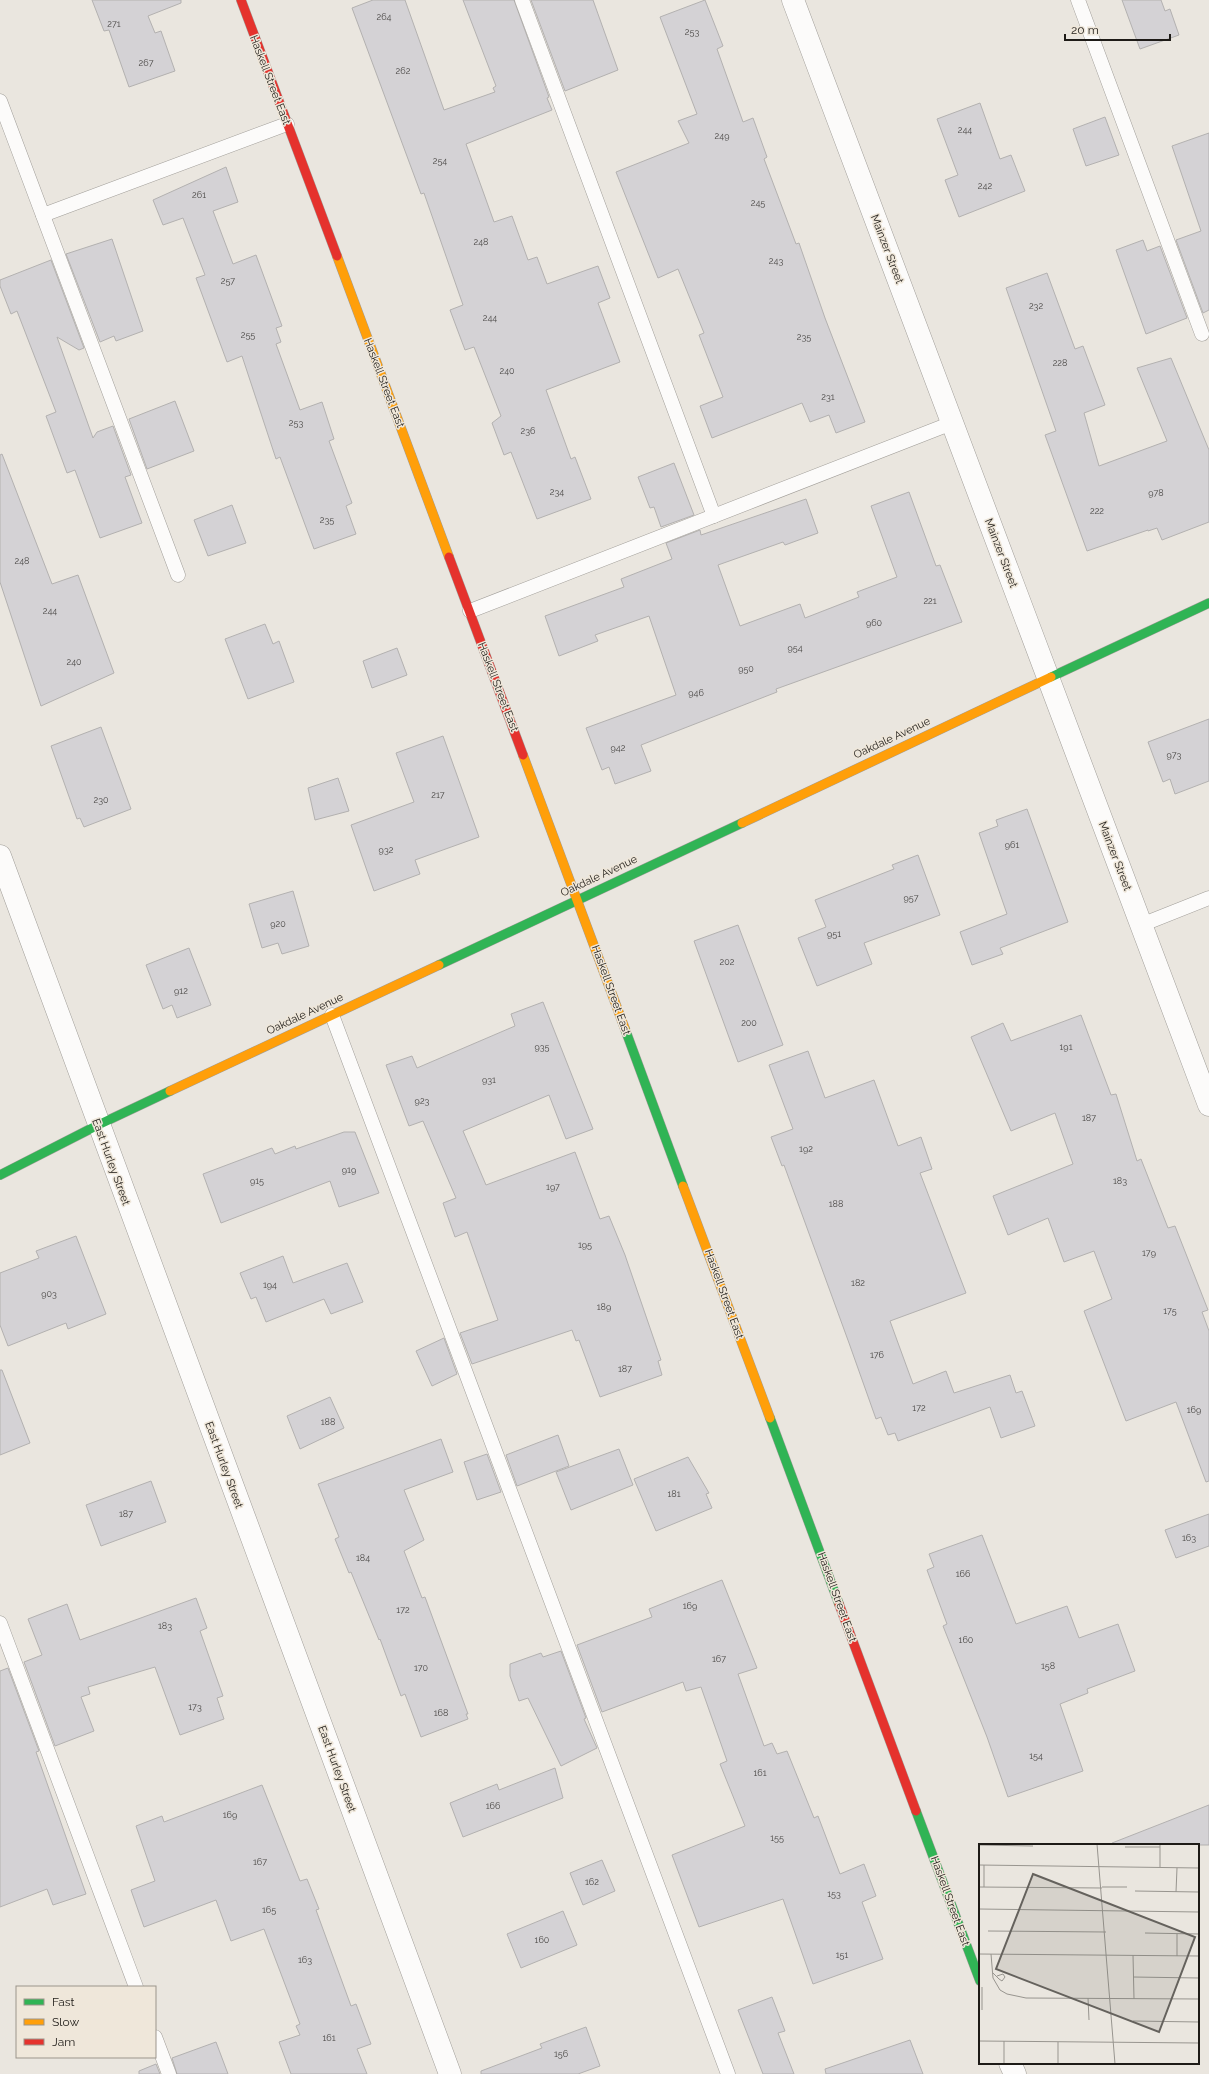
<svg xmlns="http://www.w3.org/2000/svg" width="1209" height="2074" viewBox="0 0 1209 2074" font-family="Raleway,sans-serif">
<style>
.building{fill:#d4d2d5;stroke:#b3b1b0}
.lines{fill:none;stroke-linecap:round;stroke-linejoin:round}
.lane-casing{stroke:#a19e99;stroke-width:15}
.street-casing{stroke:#a19e99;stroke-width:23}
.fast-casing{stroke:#a19e99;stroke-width:10}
.slow-casing{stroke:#a19e99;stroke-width:10}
.jam-casing{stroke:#a19e99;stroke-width:10}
.lane{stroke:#fcfbfa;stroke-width:14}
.street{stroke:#fcfbfa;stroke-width:22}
.fast{stroke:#30b455;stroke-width:9}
.slow{stroke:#ff9f0a;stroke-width:9}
.jam{stroke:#e5322d;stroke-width:9}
.labels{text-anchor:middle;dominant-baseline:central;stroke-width:3;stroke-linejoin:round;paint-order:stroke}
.number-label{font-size:9px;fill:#4c4a48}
.street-label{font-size:11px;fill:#1e1b17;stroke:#efe7da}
.inset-road{fill:none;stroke:#98958f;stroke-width:1}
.view{fill:#65625d;fill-opacity:0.15;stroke:#65625d;stroke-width:2}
.inset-edge{fill:none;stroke:#1e1b17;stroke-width:2}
</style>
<rect width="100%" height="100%" fill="#eae6df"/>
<g class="building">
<polygon points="92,0 181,0 181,3 148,16 155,33 161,31 175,71 129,87 109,30 104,31"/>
<polygon points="373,0 405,0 444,110 495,92 493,88 496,86 463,0 514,0 549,97 547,98 552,110 466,144 494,222 512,216 528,260 537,257 547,284 598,266 610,298 598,303 620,362 546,390 571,459 575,457 591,499 537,519 511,452 504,455 492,423 501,416 474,347 465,350 450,310 463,305 424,193 421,194 352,8"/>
<polygon points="531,0 593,0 618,70 565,91"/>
<polygon points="705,0 723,46 717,49 743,122 753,118 767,157 764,159 796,244 799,243 825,318 865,422 836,433 829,415 810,422 802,403 712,438 700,406 723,397 699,335 704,333 678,269 658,278 616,172 689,143 678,121 697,114 660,17"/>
<polygon points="1122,0 1161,0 1165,11 1170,9 1179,35 1140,49"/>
<polygon points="980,103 1000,159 1011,155 1025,191 959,217 945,180 958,175 937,119"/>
<polygon points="1105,117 1119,155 1086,166 1073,129"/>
<polygon points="1209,133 1209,310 1203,313 1176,240 1201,231 1172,146"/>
<polygon points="226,167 238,202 213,211 233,264 256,255 282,326 276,328 281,342 276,344 300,410 322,402 334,439 329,441 352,503 346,506 356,534 314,549 280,457 276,459 242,356 227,362 196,278 205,275 183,218 163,225 153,200"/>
<polygon points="112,239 143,331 116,341 114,336 100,342 66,254"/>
<polygon points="1143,240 1147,251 1160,246 1187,318 1146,334 1116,250"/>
<polygon points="51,260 84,348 79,350 57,337 93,438 97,432 113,426 131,475 125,477 142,523 100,538 75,470 67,473 46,416 56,412 17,311 11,314 0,286 0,280"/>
<polygon points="1047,273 1075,349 1083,346 1105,405 1084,413 1099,466 1167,441 1137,368 1171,358 1209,450 1209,522 1162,540 1157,528 1148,531 1148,530 1087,551 1045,435 1056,431 1006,288"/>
<polygon points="175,401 194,451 147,469 129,419"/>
<polygon points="2,454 52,584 78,575 114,673 41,706 0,582 0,455"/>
<polygon points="674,463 694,515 661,527 654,507 650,508 638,477"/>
<polygon points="909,492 936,566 940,565 962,622 776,689 777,692 641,745 651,771 615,784 609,767 602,770 586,728 676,695 649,616 595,635 598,641 559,656 545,616 624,587 621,579 672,559 666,543 700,530 701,535 806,499 818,533 785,545 783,542 718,565 740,626 800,604 805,618 859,597 857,592 897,577 871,506"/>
<polygon points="232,505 246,543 208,556 194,520"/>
<polygon points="265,624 273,644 279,641 294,682 248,699 225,639"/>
<polygon points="397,648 407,675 372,688 363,661"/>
<polygon points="1209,719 1209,781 1175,794 1170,779 1163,782 1148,742"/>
<polygon points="101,727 131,809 84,827 80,818 77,819 51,746"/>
<polygon points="443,736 479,837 415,860 420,874 374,891 351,825 414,802 396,753"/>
<polygon points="338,778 349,811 315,820 308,788"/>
<polygon points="1027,809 1068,922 1000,948 1003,954 972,965 960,932 1007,914 979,833 998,826 996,820"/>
<polygon points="918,855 940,915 864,943 872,964 817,986 798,938 826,927 815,900 894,869 892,865"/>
<polygon points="293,891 309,946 282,954 278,943 262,948 249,904"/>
<polygon points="738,925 783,1045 738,1062 694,941"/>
<polygon points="189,948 211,1005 177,1018 172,1005 163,1009 146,965"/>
<polygon points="543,1002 593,1129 566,1139 549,1095 463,1131 486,1185 575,1152 600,1219 609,1216 625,1255 661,1360 658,1361 662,1375 600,1397 579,1340 576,1341 572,1330 472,1364 460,1333 498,1320 467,1232 455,1237 443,1203 456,1198 423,1121 409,1126 386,1065 412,1056 417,1068 515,1026 511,1014"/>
<polygon points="1081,1015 1111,1095 1116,1094 1137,1161 1141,1159 1168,1228 1175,1226 1208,1310 1202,1312 1209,1331 1209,1481 1206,1482 1176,1402 1126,1421 1084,1311 1112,1299 1094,1251 1064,1262 1048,1218 1008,1235 993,1196 1073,1164 1055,1113 1011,1131 971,1037 1003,1023 1011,1041"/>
<polygon points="808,1051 825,1098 874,1080 898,1146 921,1137 932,1169 920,1173 966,1293 890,1321 913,1384 946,1371 954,1393 1010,1375 1016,1393 1022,1391 1035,1426 1001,1438 990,1407 898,1441 895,1433 888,1435 881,1417 876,1419 849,1343 784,1165 782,1166 771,1137 793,1129 769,1065"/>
<polygon points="344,1132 355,1132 379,1193 339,1207 330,1181 221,1223 203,1174 272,1148 275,1154 295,1146 296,1149"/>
<polygon points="76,1236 106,1314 68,1329 66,1323 8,1346 0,1325 0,1273 39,1258 36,1251"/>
<polygon points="283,1256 293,1283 347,1263 363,1302 331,1314 324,1299 266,1322 256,1297 251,1299 240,1273"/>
<polygon points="444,1338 457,1374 432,1386 416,1351"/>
<polygon points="0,1370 2,1370 30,1443 0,1455"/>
<polygon points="330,1397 344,1428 300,1449 287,1416"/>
<polygon points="558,1435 569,1466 517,1486 506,1455"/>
<polygon points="441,1439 453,1472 404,1490 424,1540 404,1551 422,1598 425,1597 468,1714 466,1714 468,1719 421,1737 405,1694 401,1696 380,1639 379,1640 351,1572 349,1573 335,1539 339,1537 318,1484"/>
<polygon points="619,1449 633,1485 571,1510 556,1472"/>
<polygon points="487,1454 501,1492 477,1500 464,1462"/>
<polygon points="688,1457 709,1493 706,1494 712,1508 656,1531 634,1479"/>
<polygon points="151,1481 166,1522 101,1546 86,1505"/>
<polygon points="1209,1514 1209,1546 1176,1558 1165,1530"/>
<polygon points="982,1535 1016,1624 1067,1606 1079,1638 1118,1624 1135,1671 1087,1689 1088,1693 1060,1704 1083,1771 1008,1797 987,1737 943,1626 947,1624 927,1570 934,1567 929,1554"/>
<polygon points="722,1580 757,1668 738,1674 764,1746 772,1743 777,1754 787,1751 814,1818 818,1816 840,1874 864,1864 876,1896 862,1902 883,1959 813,1984 783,1899 699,1927 672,1855 745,1826 720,1764 727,1761 701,1687 686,1691 683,1682 602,1712 577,1645 652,1617 649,1609"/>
<polygon points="196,1598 207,1628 200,1631 223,1696 217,1698 224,1719 180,1735 155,1667 88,1687 90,1694 81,1697 94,1731 55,1746 24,1662 42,1655 28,1619 67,1604 80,1640"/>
<polygon points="561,1651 586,1718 584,1719 597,1748 561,1766 528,1698 519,1701 510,1676 510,1664 541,1653 543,1657"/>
<polygon points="8,1668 39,1751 36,1752 86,1894 53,1905 47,1889 0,1907 0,1671"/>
<polygon points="555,1768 563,1798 463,1837 450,1803 497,1784 499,1790"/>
<polygon points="262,1785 300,1881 307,1879 319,1909 316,1910 351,2006 356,2004 371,2044 357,2049 367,2074 291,2074 279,2042 300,2035 296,2026 300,2024 264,1929 231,1941 216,1900 144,1927 131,1890 155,1881 136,1826 162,1816 164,1822"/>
<polygon points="1209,1805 1209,1845 1113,1845 1112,1843"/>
<polygon points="602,1860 615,1891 583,1905 570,1873"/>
<polygon points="563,1911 577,1945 521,1968 507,1934"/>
<polygon points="772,1997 785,2031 778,2033 794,2074 763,2074 738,2010"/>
<polygon points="586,2027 600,2066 578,2074 481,2074 481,2071 542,2048 540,2044"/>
<polygon points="910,2040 923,2074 826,2074 825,2069"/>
<polygon points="216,2042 228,2074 177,2074 172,2058"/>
<polygon points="156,2064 160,2074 139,2074 139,2071"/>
</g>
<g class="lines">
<defs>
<g id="lane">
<polyline points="522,0 714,516"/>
<polyline points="1078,0 1202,334"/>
<polyline points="0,101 178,575"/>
<polyline points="43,215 287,124"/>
<polyline points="470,611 952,423"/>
<polyline points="1141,925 1209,898"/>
<polyline points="332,1015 728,2074"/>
<polyline points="0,1623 136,1987"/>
<polyline points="155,2037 169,2074"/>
</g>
<g id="street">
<polyline points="793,0 1209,1105"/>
<polyline points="0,856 450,2074"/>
<polyline points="1010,2063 1015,2074"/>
</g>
<g id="fast">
<polyline points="1051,677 1209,603"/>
<polyline points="439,965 742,823"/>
<polyline points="625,1029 683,1186"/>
<polyline points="0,1175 98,1125 170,1091"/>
<polyline points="770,1418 839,1604"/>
<polyline points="916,1811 980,1981"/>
</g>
<g id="slow">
<polyline points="337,256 449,557"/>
<polyline points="523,755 625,1029"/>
<polyline points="742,823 1051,677"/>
<polyline points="170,1091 439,965"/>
<polyline points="683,1186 770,1418"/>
</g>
<g id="jam">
<polyline points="241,0 337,256"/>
<polyline points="449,557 523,755"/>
<polyline points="839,1604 916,1811"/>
</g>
</defs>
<use href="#lane" class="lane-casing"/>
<use href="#street" class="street-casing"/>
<use href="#fast" class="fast-casing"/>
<use href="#slow" class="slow-casing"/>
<use href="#jam" class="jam-casing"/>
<use href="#lane" class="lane"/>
<use href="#street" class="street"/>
<use href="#fast" class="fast"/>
<use href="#slow" class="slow"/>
<use href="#jam" class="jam"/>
</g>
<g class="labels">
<g class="number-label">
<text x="384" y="17">264</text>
<text x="114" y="24">271</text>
<text x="692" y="32">253</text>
<text x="146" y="63">267</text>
<text x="403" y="71">262</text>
<text x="965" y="130">244</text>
<text x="722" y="136">249</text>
<text x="440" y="161">254</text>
<text x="985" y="186">242</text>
<text x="199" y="195">261</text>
<text x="758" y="203">245</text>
<text x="481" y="242">248</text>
<text x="776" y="261">243</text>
<text x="228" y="281">257</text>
<text x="1036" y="306">232</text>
<text x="490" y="318">244</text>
<text x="248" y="335">255</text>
<text x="804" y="337">235</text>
<text x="1060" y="363">228</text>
<text x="507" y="371">240</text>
<text x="828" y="397">231</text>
<text x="296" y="423">253</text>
<text x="528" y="431">236</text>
<text x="557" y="492">234</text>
<text x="1156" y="493">978</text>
<text x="1097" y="511">222</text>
<text x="327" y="520">235</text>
<text x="22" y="561">248</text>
<text x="930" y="601">221</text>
<text x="50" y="611">244</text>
<text x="874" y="623">960</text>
<text x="795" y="648">954</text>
<text x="74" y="662">240</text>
<text x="746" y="669">950</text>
<text x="696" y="693">946</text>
<text x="618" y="748">942</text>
<text x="1174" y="755">973</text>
<text x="438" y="795">217</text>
<text x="101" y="800">230</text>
<text x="1012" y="845">961</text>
<text x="386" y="850">932</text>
<text x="911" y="898">957</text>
<text x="278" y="924">920</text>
<text x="834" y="934">951</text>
<text x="727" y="962">202</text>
<text x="181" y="991">912</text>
<text x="749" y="1023">200</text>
<text x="542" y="1047">935</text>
<text x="1066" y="1047">191</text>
<text x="489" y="1080">931</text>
<text x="422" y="1101">923</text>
<text x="1089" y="1118">187</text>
<text x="806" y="1149">192</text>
<text x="349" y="1170">919</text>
<text x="257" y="1181">915</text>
<text x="1120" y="1181">183</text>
<text x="553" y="1187">197</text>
<text x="836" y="1204">188</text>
<text x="585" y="1245">195</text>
<text x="1149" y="1253">179</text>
<text x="858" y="1283">182</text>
<text x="270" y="1285">194</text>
<text x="49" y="1294">903</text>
<text x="604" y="1307">189</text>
<text x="1170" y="1311">175</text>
<text x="877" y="1355">176</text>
<text x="625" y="1369">187</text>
<text x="919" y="1408">172</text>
<text x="1194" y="1410">169</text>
<text x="328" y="1422">188</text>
<text x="674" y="1494">181</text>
<text x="126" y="1514">187</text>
<text x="1189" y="1538">163</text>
<text x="363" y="1558">184</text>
<text x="963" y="1574">166</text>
<text x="690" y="1606">169</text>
<text x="403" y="1610">172</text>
<text x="165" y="1626">183</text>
<text x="966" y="1640">160</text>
<text x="719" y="1659">167</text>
<text x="1048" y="1666">158</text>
<text x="421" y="1668">170</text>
<text x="195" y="1707">173</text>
<text x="441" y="1713">168</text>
<text x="1036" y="1756">154</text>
<text x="760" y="1773">161</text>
<text x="493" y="1806">166</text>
<text x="230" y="1815">169</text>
<text x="777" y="1838">155</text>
<text x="260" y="1862">167</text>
<text x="592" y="1882">162</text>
<text x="834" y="1894">153</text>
<text x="269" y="1910">165</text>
<text x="542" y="1940">160</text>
<text x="842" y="1955">151</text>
<text x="305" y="1960">163</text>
<text x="329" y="2038">161</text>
<text x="561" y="2054">156</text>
</g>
<g class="street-label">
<text transform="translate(270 80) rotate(69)">Haskell Street East</text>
<text transform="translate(887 249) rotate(69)">Mainzer Street</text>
<text transform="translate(384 383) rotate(69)">Haskell Street East</text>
<text transform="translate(1001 553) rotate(69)">Mainzer Street</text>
<text transform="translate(498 687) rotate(69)">Haskell Street East</text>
<text transform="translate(892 738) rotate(-25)">Oakdale Avenue</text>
<text transform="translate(1115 856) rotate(69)">Mainzer Street</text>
<text transform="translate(599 876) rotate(-25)">Oakdale Avenue</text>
<text transform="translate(611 990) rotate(70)">Haskell Street East</text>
<text transform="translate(305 1014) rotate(-25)">Oakdale Avenue</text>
<text transform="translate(111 1162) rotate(70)">East Hurley Street</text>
<text transform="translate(724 1294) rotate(70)">Haskell Street East</text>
<text transform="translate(224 1465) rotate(70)">East Hurley Street</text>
<text transform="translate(837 1597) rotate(70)">Haskell Street East</text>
<text transform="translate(337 1769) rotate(70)">East Hurley Street</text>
<text transform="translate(950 1901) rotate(70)">Haskell Street East</text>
</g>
</g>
<g transform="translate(979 1844)">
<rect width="220" height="220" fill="#eae6df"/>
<path class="inset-road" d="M118,0L136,220M0,1L54,2M146,3H181M0,21L220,24M5,21V43M181,23V0M0,43L123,44M123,43H148M156,47L220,48M197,48L198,24M0,65L220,68M9,87L127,88M166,89L220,90M0,110L220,112M12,110L14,134L21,146L28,150L47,154L220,155M154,111L155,155M198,112V90M14,129L20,135L23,137L26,133L24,130L18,132M154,133L220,134M3,143V166M109,154L110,176M154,177L220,178M0,197L220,199M25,197V220M79,220V198"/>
<path class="view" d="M54,30L216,93L180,188L17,125Z"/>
<rect width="220" height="220" class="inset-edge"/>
</g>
<rect x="16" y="1986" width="140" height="72" fill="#efe7da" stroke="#9b958c"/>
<rect x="24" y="1999" width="20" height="6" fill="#30b455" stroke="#9b958c"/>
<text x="52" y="2006" font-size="12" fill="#1e1b17">Fast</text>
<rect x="24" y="2019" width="20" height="6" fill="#ff9f0a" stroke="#9b958c"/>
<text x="52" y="2026" font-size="12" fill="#1e1b17">Slow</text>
<rect x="24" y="2039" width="20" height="6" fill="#e5322d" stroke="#9b958c"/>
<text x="52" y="2046" font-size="12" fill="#1e1b17">Jam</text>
<path d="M1065 34v6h105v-6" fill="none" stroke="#1e1b17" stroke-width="2"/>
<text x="1071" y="34" font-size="12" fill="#1e1b17" stroke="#efe7da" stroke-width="3" paint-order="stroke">20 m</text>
</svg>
